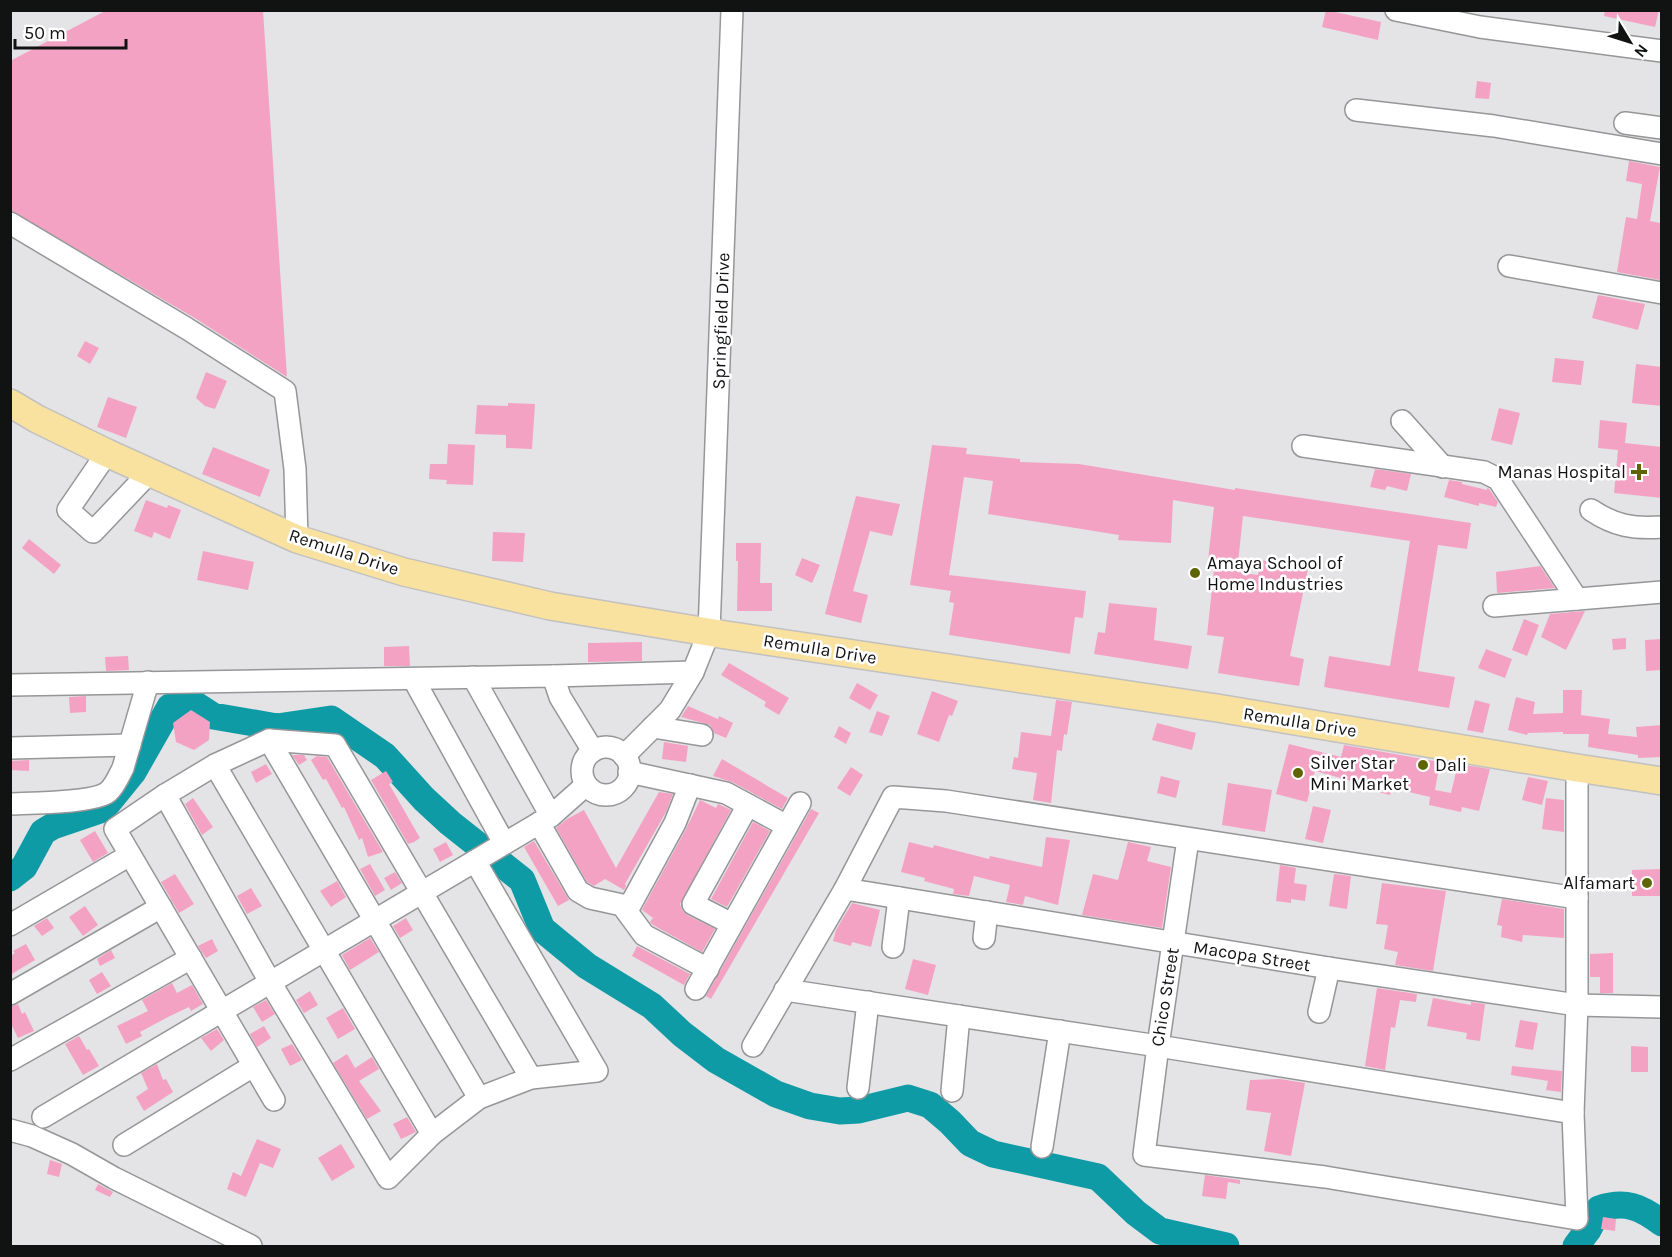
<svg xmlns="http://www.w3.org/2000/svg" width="1672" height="1257" viewBox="0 0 1672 1257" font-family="Karla,sans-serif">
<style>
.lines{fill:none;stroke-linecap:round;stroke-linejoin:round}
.river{stroke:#0f9ba5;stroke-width:27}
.building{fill:#f4a2c3}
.minor-casing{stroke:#959697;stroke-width:24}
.major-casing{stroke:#c1c1c1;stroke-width:30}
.minor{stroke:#fff;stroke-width:21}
.major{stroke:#f9e19f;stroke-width:27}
.poi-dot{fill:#5e6400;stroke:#fff;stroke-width:2}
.labels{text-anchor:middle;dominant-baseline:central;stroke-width:5;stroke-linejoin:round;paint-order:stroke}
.street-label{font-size:18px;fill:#111212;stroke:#fff}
.poi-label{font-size:18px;fill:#111212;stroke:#fff;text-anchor:start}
</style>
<rect width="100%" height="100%" fill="#e4e4e6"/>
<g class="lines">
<g class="river">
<polyline points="10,878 24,867 43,832 53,826 103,809 133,772 170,707 196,705 213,716 277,727 331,719 385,756 424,799 450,823 522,880 542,929 587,966 652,1006 682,1034 716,1060 776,1094 810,1106 840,1111 859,1110 908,1098 930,1105 950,1122 970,1143 993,1154 1098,1177 1136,1213 1160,1231 1226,1246"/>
<path d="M1576,1246L1588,1230L1599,1209C1625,1200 1641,1207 1662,1223"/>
</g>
</g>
<g class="building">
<polygon points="107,10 263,10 287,377 193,317 10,210 10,61"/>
<polygon points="1326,10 1381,22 1378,40 1322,27"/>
<polygon points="1605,10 1659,10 1655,27 1604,16"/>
<polygon points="1477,81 1491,83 1489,99 1475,98"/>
<polygon points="1629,161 1660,167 1650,221 1660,223 1660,280 1617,272 1626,217 1637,219 1642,184 1626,181"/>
<polygon points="1598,295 1645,304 1638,330 1592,318"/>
<polygon points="85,341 99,348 90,364 77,356"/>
<polygon points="1555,358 1584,361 1581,385 1552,382"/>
<polygon points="1636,364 1662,367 1662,406 1632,403"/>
<polygon points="206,372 227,381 215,409 205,406 196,398"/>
<polygon points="108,397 137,407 126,438 97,427"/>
<polygon points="508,403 535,404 532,449 506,448 506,435 475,434 477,405 508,406"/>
<polygon points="1499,408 1520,413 1512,445 1491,440"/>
<polygon points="1600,420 1627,423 1625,443 1662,447 1662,498 1614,493 1618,450 1598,448"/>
<polygon points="448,444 475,445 473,485 446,484 447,480 429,479 430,464 447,464"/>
<polygon points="932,445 967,448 966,454 1020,459 1020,462 1079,464 1235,490 1235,488 1471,523 1467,549 1438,545 1418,671 1455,677 1449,708 1324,687 1329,656 1390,666 1410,541 1243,516 1237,572 1258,575 1261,560 1308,569 1290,656 1304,659 1299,686 1218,673 1224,637 1207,635 1215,561 1208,560 1214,507 1173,500 1171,543 1118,540 1119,535 988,514 993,481 964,477 949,575 1086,591 1083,618 1075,617 1070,654 949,635 954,603 949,602 951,591 910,585"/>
<polygon points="213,447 270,470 260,497 202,474"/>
<polygon points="1375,469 1411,474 1407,491 1387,486 1385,490 1370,487"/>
<polygon points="1449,480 1462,482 1462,484 1487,490 1487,488 1489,489 1498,502 1496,507 1479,503 1479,506 1444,497"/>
<polygon points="856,496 900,504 892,536 870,531 853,591 868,595 861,623 825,614"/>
<polygon points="146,500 167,508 168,505 181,510 170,539 154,532 152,538 134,531"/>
<polygon points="493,532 525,533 523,562 492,561"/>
<polygon points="29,539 61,565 54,574 22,548"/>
<polygon points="736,543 761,543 760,583 772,583 772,611 737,611 738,561 736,561"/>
<polygon points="203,551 254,562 248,590 197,580"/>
<polygon points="802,558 820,565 812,583 795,575"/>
<polygon points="1540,566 1555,588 1497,593 1496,572"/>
<polygon points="1109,603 1157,608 1154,640 1192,646 1188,669 1094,654 1098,632 1105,633"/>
<polygon points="1585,611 1566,650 1541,637 1550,614"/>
<polygon points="1524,619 1539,625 1527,656 1512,650"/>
<polygon points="1626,638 1626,649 1613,650 1612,639"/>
<polygon points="1662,639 1662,670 1646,671 1645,640"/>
<polygon points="642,642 642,661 588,662 588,643"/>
<polygon points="409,646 410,666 384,666 384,647"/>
<polygon points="1486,649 1512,659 1505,678 1478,668"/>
<polygon points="128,656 129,670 106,671 105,657"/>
<polygon points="729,663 789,698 779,715 764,706 766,702 721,675"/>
<polygon points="857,683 878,695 870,710 849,698"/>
<polygon points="1563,690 1582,690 1581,715 1610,719 1608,734 1637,737 1636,727 1662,725 1662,757 1638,758 1638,755 1588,747 1589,734 1563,734 1563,732 1528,733 1527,735 1508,730 1516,697 1535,702 1533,714 1563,713"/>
<polygon points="932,691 958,701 952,716 949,715 939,742 917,734"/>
<polygon points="86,696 86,712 70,713 69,697"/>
<polygon points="1056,700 1072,702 1067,735 1064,734 1062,751 1057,750 1051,803 1033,800 1037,773 1012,769 1014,757 1018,758 1021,732 1051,736"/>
<polygon points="1475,700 1490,704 1483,733 1467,730"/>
<polygon points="688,706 718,719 719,716 733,723 726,738 714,733 710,725 681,717"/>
<polygon points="191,710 210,722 209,740 194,750 176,742 173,723"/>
<polygon points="877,711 890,716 882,736 869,732"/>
<polygon points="1157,723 1196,733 1192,750 1152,740"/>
<polygon points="839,726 851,733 846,744 834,737"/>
<polygon points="664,742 688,746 686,762 662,759"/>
<polygon points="1289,744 1341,757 1344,745 1440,762 1435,790 1451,793 1458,764 1490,769 1479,811 1462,807 1461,812 1429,805 1430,797 1392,788 1390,795 1357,787 1359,783 1315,771 1307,802 1276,794"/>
<polygon points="292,755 304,755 307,760 299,765"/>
<polygon points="317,756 327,757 383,852 368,857 362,838 359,840 344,807 342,808 326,779 323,780 311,760"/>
<polygon points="722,759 788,798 782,809 732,782 713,776"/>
<polygon points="29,760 29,771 10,770 10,761"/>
<polygon points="266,764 272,774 256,783 251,772"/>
<polygon points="851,767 863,775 850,796 837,788"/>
<polygon points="386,771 393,782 389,784 420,838 414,842 408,844 371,780"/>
<polygon points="1161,776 1180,781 1176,798 1157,793"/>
<polygon points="1528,777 1548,781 1542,805 1522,800"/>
<polygon points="1228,783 1272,790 1265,832 1222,825"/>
<polygon points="659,792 673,794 666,812 625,884 626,886 624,890 605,879 594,886 587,882 556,828 567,819 584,810 616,868"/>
<polygon points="193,798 213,827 202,835 185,804"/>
<polygon points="1546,798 1564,800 1564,832 1542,829"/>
<polygon points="700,800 716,808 718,804 731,810 680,904 682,910 687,915 715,929 702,952 653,925 650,922 653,918 642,910 686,829"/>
<polygon points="1313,806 1331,810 1323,843 1305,839"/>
<polygon points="811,809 819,813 711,999 706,996"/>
<polygon points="753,822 770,831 727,907 711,899"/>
<polygon points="95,831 108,853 93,862 80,840"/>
<polygon points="1046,837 1070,840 1058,905 1025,896 1023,905 1006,902 1010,885 974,876 969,896 953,894 954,889 924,881 925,878 901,872 909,842 933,848 934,845 989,859 990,856 1042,867"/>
<polygon points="534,841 569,900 558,906 524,847"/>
<polygon points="446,842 453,855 440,862 433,849"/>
<polygon points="1128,842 1151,847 1147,861 1171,867 1162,928 1082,915 1093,874 1118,880"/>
<polygon points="370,864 385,890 375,896 360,869"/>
<polygon points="1280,865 1296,868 1294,883 1307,885 1305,901 1291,899 1291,903 1276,901"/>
<polygon points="1662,869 1662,896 1632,896 1632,870"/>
<polygon points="395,872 402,883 391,890 384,878"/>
<polygon points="175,874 194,904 179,913 161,882"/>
<polygon points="1334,874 1351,876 1347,909 1329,906"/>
<polygon points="337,881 346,897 331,907 320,891"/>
<polygon points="1382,883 1446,891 1433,971 1395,965 1398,952 1384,949 1388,925 1376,924"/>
<polygon points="251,888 262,906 247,914 237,896"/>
<polygon points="1502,899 1564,909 1564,938 1523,935 1522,942 1501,937 1502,926 1497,925"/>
<polygon points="852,903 880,910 871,947 852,942 851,946 833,941 836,930"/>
<polygon points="85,906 98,925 83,936 69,917"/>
<polygon points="47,918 54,928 42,936 34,926"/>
<polygon points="406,918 413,930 400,938 393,926"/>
<polygon points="370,938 379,952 350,970 342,955"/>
<polygon points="212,939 218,951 206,958 198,946"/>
<polygon points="26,944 35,960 10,975 10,956 15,953 13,951"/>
<polygon points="637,946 690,974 684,985 632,956"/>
<polygon points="111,950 115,958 100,966 97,959"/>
<polygon points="1613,953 1613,993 1600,993 1600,977 1590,977 1590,954"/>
<polygon points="913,959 936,965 928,995 905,989"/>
<polygon points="102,972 111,986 97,994 89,980"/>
<polygon points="172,983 177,993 192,985 203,1004 191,1011 189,1007 170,1016 140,1032 142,1036 126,1044 117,1026 148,1011 142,1000"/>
<polygon points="1377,988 1417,994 1416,1002 1400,1000 1395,1028 1391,1027 1385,1070 1365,1066"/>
<polygon points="310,991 318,1005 304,1013 296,1000"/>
<polygon points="1433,998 1471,1005 1471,1002 1485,1004 1480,1041 1466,1039 1467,1033 1427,1026"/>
<polygon points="266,1000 275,1014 262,1022 253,1007"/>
<polygon points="18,1004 22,1014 25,1012 34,1031 18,1038 10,1022 10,1007"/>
<polygon points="343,1008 355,1029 338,1039 326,1018"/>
<polygon points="1520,1020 1538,1023 1533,1050 1515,1047"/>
<polygon points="264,1026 271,1038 257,1047 250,1034"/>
<polygon points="217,1029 224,1040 211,1051 201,1038"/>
<polygon points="79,1036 87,1050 89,1049 99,1066 83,1075 65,1044"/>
<polygon points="292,1044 302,1060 290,1066 281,1049"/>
<polygon points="1631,1046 1648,1047 1648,1072 1631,1072"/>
<polygon points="347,1054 355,1068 372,1057 379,1069 359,1081 381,1111 367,1119 333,1063"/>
<polygon points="157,1064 163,1080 166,1079 173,1092 144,1111 136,1097 148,1089 141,1073"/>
<polygon points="1512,1066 1562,1071 1561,1092 1546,1090 1548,1081 1511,1075"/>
<polygon points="1280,1079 1305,1083 1291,1156 1264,1151 1271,1113 1246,1110 1250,1080"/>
<polygon points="407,1117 416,1132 401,1139 393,1124"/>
<polygon points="257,1139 281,1149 273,1168 260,1163 246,1197 227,1189 233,1172 241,1176"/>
<polygon points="341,1144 355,1167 332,1181 318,1158"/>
<polygon points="50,1160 62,1164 59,1177 47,1174"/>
<polygon points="1205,1175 1240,1180 1240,1184 1228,1182 1226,1199 1202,1196"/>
<polygon points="98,1184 113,1192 110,1197 95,1190"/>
<polygon points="1603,1217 1616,1219 1615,1231 1601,1229"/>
</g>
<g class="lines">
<defs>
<g id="minor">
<polyline points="1396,10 1480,27 1662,51"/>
<polyline points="1356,110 1494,126 1662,154"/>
<polyline points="1625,123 1662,128"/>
<polyline points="10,223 186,328 285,391 295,469 297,539"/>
<polyline points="1509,266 1662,293"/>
<polyline points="1402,421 1443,467"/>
<polyline points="1303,446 1484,472 1498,479 1577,599"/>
<polyline points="107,453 68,510 93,532 149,473"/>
<path d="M1591,510C1615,526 1633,529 1662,527"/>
<polyline points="1494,606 1662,592"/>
<polyline points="553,676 693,672"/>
<polyline points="473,677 551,816"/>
<polyline points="414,680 504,843"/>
<polyline points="10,685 553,676 560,697 593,751"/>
<polyline points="653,727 702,735"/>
<polyline points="269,740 479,1098"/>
<circle cx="606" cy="771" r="24"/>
<polyline points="10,748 130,745"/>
<polyline points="624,756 670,710 693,672 709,632 732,10"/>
<polyline points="215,765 432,1134"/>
<polyline points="629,772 726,793 787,826"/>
<polyline points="165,795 270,982 388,1178 432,1134 479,1098 531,1078 597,1071 475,861"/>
<path d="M10,804C31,803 94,803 108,792C115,786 119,776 123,768L148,682"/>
<polyline points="539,823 578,891 590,898 622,905 644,935 708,969"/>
<polyline points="1188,839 1158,1046 1144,1155 1325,1177 1577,1219 1573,1113 1577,1005 1577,768"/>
<polyline points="845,889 1329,968 1577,1005 1662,1007"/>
<polyline points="627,911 675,823 690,785"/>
<polyline points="732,924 693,904 748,805"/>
<polyline points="10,925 130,855"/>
<polyline points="984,938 987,912"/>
<polyline points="893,947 899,898"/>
<polyline points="696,989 800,803"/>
<polyline points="785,990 1158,1046 1573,1113"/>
<polyline points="10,994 161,907"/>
<polyline points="1319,1012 1329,968"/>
<polyline points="753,1046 845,889 893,797 946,801 1577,898"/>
<polyline points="10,1060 191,958"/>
<polyline points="858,1088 868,1002"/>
<polyline points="952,1091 959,1016"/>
<polyline points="274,1100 115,829 165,795 215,765 269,740 335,745 531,1078"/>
<polyline points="43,1117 551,816 586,785"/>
<polyline points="10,1130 32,1136 72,1154 114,1178 251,1246"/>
<polyline points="124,1145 253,1066"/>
<polyline points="1042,1147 1060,1031"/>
</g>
<polyline id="major" points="10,403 37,419 107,453 297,539 404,572 550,606 726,635 1217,708 1577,768 1662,781"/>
</defs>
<use href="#minor" class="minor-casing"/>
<use href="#major" class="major-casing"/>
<use href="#minor" class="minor"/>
<use href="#major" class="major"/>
</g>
<g class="poi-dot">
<path d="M1636 463h6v6h6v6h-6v6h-6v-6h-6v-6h6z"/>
<circle cx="1195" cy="573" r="6"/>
<circle cx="1423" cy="765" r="6"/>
<circle cx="1298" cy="773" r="6"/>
<circle cx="1647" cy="883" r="6"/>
</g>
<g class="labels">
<g class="street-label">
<text transform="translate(721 321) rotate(-88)">Springfield Drive</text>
<text transform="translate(344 552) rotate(18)">Remulla Drive</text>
<text transform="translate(820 649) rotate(9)">Remulla Drive</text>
<text transform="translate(1300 722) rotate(9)">Remulla Drive</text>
<text transform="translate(1252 956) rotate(9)">Macopa Street</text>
<text transform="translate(1165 997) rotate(-81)">Chico Street</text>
</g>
<g class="poi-label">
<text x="1626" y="472" text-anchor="end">Manas Hospital</text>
<text x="1207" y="563">Amaya School of<tspan x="1207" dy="21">Home Industries</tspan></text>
<text x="1310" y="763">Silver Star<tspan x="1310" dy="21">Mini Market</tspan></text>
<text x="1435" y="765">Dali</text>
<text x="1635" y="883" text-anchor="end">Alfamart</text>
</g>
</g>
<rect width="1672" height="1257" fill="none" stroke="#111212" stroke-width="24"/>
<g transform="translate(1630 42) rotate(128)" stroke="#ffffff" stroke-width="4.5" paint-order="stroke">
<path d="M0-4.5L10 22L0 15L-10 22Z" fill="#111212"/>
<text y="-9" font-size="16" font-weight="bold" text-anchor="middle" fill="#111212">N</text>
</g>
<path d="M15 39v9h111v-9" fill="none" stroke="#111212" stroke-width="3"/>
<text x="24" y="39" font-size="18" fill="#111212" stroke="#ffffff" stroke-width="4.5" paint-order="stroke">50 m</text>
</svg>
